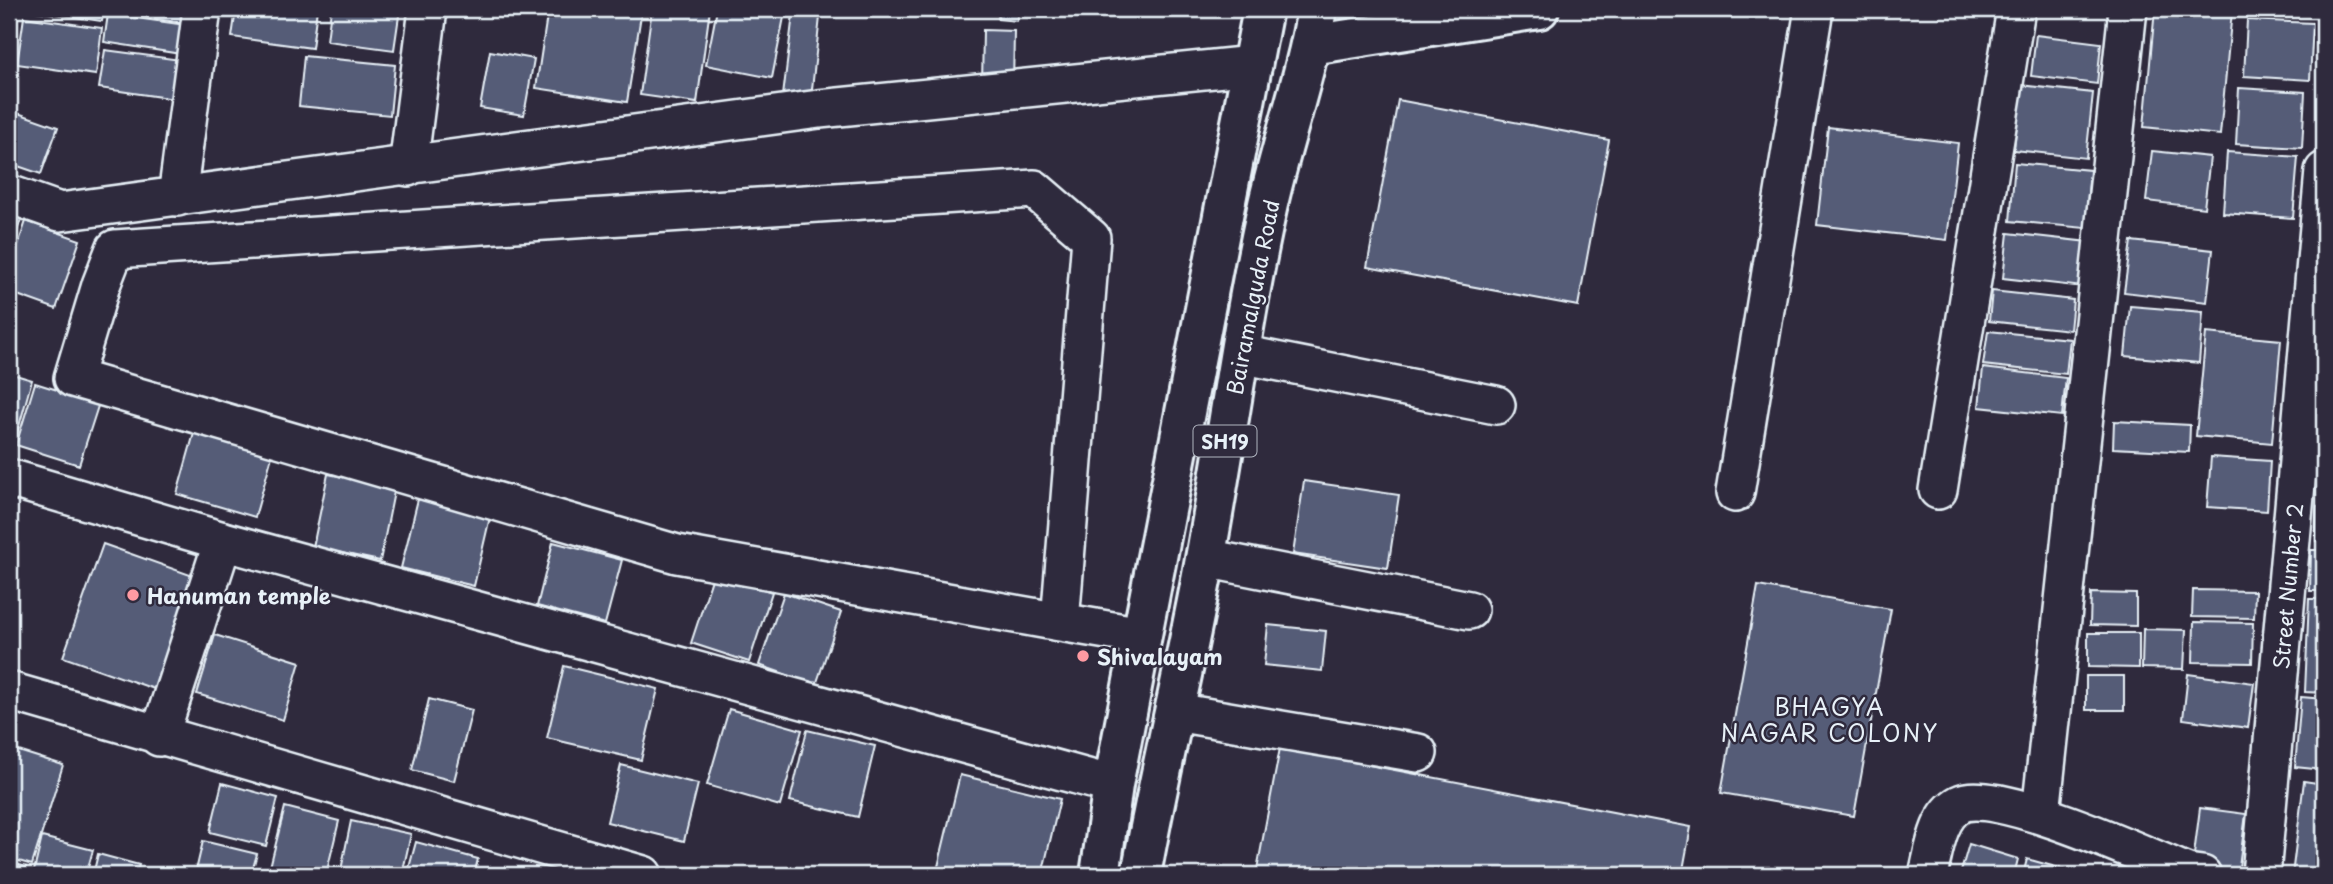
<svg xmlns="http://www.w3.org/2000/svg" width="2333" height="884" viewBox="0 0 2333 884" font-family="'Playpen Sans',sans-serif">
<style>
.building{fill:#555b77;stroke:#e8f1f8;stroke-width:2}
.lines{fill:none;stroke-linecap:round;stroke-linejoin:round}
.minor-casing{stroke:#e8f1f8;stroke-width:42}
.major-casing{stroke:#e8f1f8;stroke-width:44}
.minor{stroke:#2f2a3d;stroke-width:37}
.major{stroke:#2f2a3d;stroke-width:38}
.poi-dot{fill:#ff9aa2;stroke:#2f2a3d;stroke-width:2.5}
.labels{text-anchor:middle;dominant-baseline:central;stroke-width:5;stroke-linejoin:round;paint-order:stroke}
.shield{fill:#2f2a3d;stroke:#b0b5c0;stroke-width:2}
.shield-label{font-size:19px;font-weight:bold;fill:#e8f1f8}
.street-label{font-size:21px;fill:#e8f1f8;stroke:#2f2a3d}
.poi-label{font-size:21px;font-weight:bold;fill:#e8f1f8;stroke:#2f2a3d;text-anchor:start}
.neighbourhood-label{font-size:23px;letter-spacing:2px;fill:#e8f1f8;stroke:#2f2a3d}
</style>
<rect width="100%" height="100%" fill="#2f2a3d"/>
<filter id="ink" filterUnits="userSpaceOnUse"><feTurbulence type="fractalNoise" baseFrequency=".0143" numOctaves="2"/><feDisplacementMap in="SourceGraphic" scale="14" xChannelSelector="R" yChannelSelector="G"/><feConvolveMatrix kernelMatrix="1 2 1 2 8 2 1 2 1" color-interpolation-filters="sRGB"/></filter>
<g filter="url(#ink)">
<g class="building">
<polygon points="22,9 104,9 102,21"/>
<polygon points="108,9 186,9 184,23 107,12"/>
<polygon points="236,9 317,9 312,48 232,37"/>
<polygon points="331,9 400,9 394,50 327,41"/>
<polygon points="548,9 642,9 627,102 536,88"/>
<polygon points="652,9 710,9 697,103 640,95"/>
<polygon points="717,9 741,9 784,17 772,78 706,65"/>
<polygon points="999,9 1019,9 1017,21 998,19"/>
<polygon points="1089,9 1111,9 1110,14 1088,13"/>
<polygon points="2155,9 2232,11 2220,135 2144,127"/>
<polygon points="108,14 186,25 181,54 104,42"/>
<polygon points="793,14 820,17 810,107 782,104"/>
<polygon points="24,17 102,28 96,75 17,64"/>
<polygon points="2247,20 2313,23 2310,80 2244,76"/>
<polygon points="983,30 1014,31 1013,87 982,87"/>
<polygon points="2036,35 2101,43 2097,84 2031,76"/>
<polygon points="105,50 181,60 175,99 99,88"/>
<polygon points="490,51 534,59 524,115 480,108"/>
<polygon points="304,56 395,65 390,115 299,106"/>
<polygon points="2020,85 2093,93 2086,158 2014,150"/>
<polygon points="2239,88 2305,92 2302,148 2236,144"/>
<polygon points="1398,100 1609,140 1578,306 1367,267"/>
<polygon points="9,110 58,127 41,174 9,163"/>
<polygon points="1828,127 1958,143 1947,240 1817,225"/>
<polygon points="2152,151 2210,157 2204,208 2146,201"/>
<polygon points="2227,152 2298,157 2293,218 2223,213"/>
<polygon points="2015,163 2090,170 2085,228 2010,221"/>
<polygon points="9,212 22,216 9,256"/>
<polygon points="26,221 80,240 56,309 9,292 9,272"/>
<polygon points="2008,233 2088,242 2083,287 2003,278"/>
<polygon points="2131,241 2213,250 2207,302 2124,292"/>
<polygon points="1992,291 2073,300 2070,330 1989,321"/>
<polygon points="2130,306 2203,312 2199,363 2125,356"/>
<polygon points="1988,331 2070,339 2066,374 1983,365"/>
<polygon points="2206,333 2281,340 2272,443 2196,436"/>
<polygon points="1983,368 2066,378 2062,416 1979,407"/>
<polygon points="9,373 32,380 14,444 9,442"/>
<polygon points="35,383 99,403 79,465 16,445"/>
<polygon points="2114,421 2190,425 2189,452 2113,448"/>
<polygon points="196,426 274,449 255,517 177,494"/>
<polygon points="2211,457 2270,461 2267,511 2207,507"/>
<polygon points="2321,459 2324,459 2324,495 2319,495"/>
<polygon points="328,474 395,487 380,561 313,547"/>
<polygon points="1304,481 1399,495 1388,568 1293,554"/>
<polygon points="418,499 490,517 474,586 401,568"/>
<polygon points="2317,506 2324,507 2324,542 2316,541"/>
<polygon points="553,542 622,560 605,624 537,606"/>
<polygon points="103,544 196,577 157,690 63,657"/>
<polygon points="2311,550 2324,550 2324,591 2310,591"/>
<polygon points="714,573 772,592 749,662 691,643"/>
<polygon points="1758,586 1891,609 1854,816 1721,793"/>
<polygon points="2193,590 2255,591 2254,618 2192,617"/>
<polygon points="784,593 841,612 816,685 759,665"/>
<polygon points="2091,593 2136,594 2136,626 2090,625"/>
<polygon points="2309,599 2324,599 2324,693 2305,692"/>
<polygon points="2194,622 2253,623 2252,663 2193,662"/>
<polygon points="1268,625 1326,631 1322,671 1264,665"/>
<polygon points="2143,629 2186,630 2184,669 2142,668"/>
<polygon points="2088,633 2139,633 2139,668 2088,667"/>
<polygon points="215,635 300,662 283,720 197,694"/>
<polygon points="564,666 658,689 641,760 547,738"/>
<polygon points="2188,674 2254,683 2248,728 2183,719"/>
<rect x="2086" y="676" width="38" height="34"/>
<polygon points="2301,697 2324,699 2324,770 2295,767"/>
<polygon points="429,699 472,710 454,781 412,770"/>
<polygon points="729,709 802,730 780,806 707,785"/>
<polygon points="807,730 875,746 858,817 790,801"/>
<polygon points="9,748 63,765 32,865 9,858"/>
<polygon points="1280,748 1691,827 1682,875 1256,875"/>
<polygon points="621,765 698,784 684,841 607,822"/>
<polygon points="960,775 1060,799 1042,875 936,875"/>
<polygon points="2304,781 2324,784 2324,875 2292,875"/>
<polygon points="222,783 278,798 266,846 210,832"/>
<polygon points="285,807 339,821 326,875 268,875"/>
<polygon points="2200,808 2246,814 2238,875 2192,870"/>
<polygon points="351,821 411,834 402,875 340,875"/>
<polygon points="42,837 93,850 86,875 33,875"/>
<polygon points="203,841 257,854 251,875 195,875"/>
<polygon points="416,842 478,859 474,875 407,875"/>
<polygon points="1969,844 2018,859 2014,875 1960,875"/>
<polygon points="98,854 139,865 136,875 93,875"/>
<polygon points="2027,859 2070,871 2068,875 2023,875"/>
<polygon points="9,862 26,867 23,875 9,875"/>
</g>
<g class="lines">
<defs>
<g id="minor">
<polyline points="408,167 428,9"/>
<polyline points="9,194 60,212 819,109 1253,65"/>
<polyline points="177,197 202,9"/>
<polyline points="1240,354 1496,405"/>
<polyline points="9,478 223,541 1113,785"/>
<polyline points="1938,490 2016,9"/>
<polyline points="1735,493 1814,9"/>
<polyline points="1205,558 1469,610"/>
<polyline points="1060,622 677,554 73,378 101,285 115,249 1034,189 1091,238 1060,622 1142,636"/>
<polyline points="9,691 643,875"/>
<polyline points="1175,712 1418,753"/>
<polyline points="159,737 223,541"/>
<polyline points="2041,813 2128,9"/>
<path d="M1928,875C1934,852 1937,816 1960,804C1993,786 2149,857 2187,873L2202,875"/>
<polyline points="2261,875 2324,171"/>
</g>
<g id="major">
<polyline points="1311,45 1539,9"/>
<polyline points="1100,875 1113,785 1263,9"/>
<path d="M1141,875C1160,769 1186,665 1205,559C1227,441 1242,321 1268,204C1283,138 1306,75 1317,9"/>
</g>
</defs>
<use href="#minor" class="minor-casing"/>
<use href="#major" class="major-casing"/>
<use href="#minor" class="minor"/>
<use href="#major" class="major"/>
</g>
</g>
<g class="poi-dot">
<circle cx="133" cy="595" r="7"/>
<circle cx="1083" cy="656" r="7"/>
</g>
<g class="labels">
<rect class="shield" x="1193.5" y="425.5" width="63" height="31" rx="5"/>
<g class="shield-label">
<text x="1225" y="441">SH19</text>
</g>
<g class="street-label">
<text transform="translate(1252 297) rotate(-79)">Bairamalguda Road</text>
<text transform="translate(2287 586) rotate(-85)">Street Number 2</text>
</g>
<g class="poi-label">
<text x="147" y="595">Hanuman temple</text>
<text x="1097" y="656">Shivalayam</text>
</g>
<g class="neighbourhood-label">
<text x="1830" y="706">BHAGYA<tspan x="1830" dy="26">NAGAR COLONY</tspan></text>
</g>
</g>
<rect width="2333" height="884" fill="none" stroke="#2f2a3d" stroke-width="35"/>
<rect x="18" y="18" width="2298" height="849" fill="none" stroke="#e8f1f8" stroke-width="2.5" filter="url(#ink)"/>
</svg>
